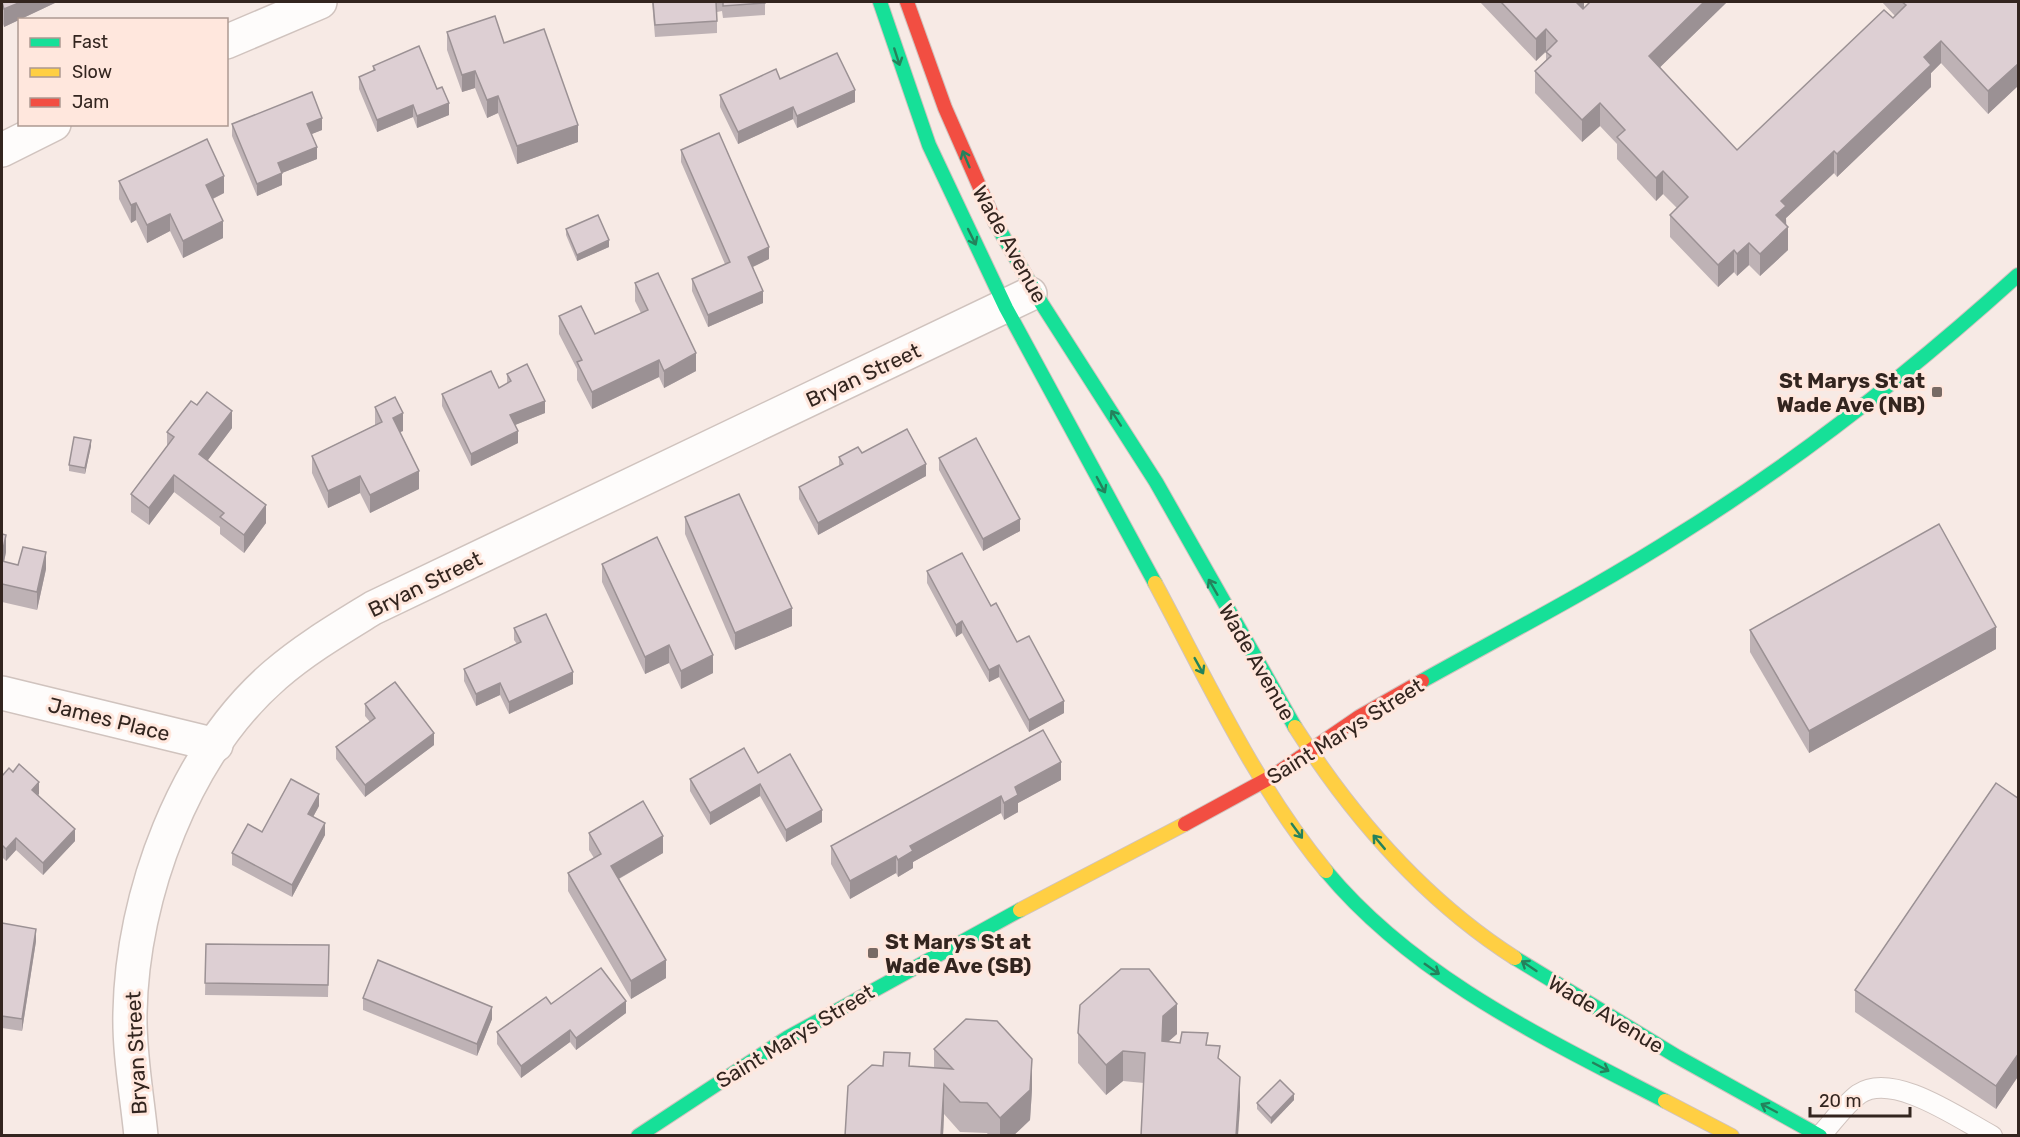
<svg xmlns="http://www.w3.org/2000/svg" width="2020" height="1137" viewBox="0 0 2020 1137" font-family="Rubik,sans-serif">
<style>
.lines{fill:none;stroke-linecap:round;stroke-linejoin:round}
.lane-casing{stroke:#d0c3be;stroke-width:22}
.street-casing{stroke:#d0c3be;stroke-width:36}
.fast-casing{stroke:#d0c3be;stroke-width:16}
.slow-casing{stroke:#d0c3be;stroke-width:16}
.jam-casing{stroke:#d0c3be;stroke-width:16}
.lane{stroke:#fefcfb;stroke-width:20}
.street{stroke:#fefcfb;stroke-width:33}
.fast{stroke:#16e098;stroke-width:14}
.slow{stroke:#ffcf43;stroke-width:14}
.jam{stroke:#f24e42;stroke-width:14}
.wall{fill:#beb2b5}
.shaded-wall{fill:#9b9194}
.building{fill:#ddcfd3;stroke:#9b9194;stroke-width:1.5}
.oneway{stroke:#24825c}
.poi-dot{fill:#786a64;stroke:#ffe7dd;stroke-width:2}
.labels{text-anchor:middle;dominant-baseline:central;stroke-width:6;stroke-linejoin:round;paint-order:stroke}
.street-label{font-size:21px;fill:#33251f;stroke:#ffe7dd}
.poi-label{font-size:21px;font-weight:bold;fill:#33251f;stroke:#ffe7dd;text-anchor:end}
</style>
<rect width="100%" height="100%" fill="#f7eae5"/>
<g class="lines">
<defs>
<path id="lane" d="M1820,1136C1832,1123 1845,1104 1859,1094C1893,1071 1960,1119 1992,1136"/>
<g id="street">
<polyline points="226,42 320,2"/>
<polyline points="2,150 54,124"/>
<polyline points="2,693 216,745"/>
<path d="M141,1136C137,1095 129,1053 130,1013C132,895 184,754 275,675C305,649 339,629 373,608L1030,294"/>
</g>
<g id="fast">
<polyline points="880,2 929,145 1006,308 1155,583"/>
<polyline points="995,222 1042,304 1156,482 1295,727"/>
<path d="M1422,681C1510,632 1599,586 1683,532C1803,457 1913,370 2018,275"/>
<path d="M1326,871C1414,977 1544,1038 1665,1101"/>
<polyline points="1515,958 1676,1056 1820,1136"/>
<polyline points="638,1136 787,1038 1020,910"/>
</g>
<g id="slow">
<path d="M1155,583C1207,680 1255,785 1326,871"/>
<path d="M1295,727C1353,818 1423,899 1515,958"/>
<polyline points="1020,910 1185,824"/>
<polyline points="1665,1101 1732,1136"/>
</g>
<g id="jam">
<polyline points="907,2 945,108 995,222"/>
<polyline points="1185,824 1273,776 1359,717 1422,681"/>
</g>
</defs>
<use href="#lane" class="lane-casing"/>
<use href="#street" class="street-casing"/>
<use href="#fast" class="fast-casing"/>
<use href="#slow" class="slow-casing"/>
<use href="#jam" class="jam-casing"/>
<use href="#lane" class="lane"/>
<use href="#street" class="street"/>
<use href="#fast" class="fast"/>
<use href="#slow" class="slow"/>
<use href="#jam" class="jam"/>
</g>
<g class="wall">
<polygon points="2,2 57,2 4,27 2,21"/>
<polygon points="652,2 765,2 765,15 723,18 722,11 717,12 717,33 655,37"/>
<polygon points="1480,2 1584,2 1584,8 1590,2 1727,2 1660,67 1737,150 1895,16 1882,2 2019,2 2019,85 1988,114 1941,63 1931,73 1931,87 1837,177 1834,173 1786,218 1788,250 1760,276 1749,265 1737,276 1734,272 1718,287 1670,237 1670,215 1677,208 1663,194 1656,201 1617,159 1617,144 1600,126 1582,142 1535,93 1535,71 1546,60 1546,52 1536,61"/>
<polygon points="447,32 504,43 578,142 517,164 498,113 487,118 475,88 462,92 447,50"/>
<polygon points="373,66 437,89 449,115 417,128 413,117 377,132 359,89 359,77 373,71"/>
<polygon points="780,79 855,102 797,128 793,119 738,144 720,107 720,95"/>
<polygon points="232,124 322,130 311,134 317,159 282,173 282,185 257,196 232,136"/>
<polygon points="681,150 769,259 753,267 763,303 708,327 692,291 692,279 725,264 681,162"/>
<polygon points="119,181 224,193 213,199 223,238 183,258 170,231 147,243 136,220 131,223 119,199"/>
<polygon points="566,229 609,247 577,261 566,235"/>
<polygon points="635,283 696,371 664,388 659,377 592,409 577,380 577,369 559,334 559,316 595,334 641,313 635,301"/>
<polygon points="507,374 545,413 515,425 518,443 471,466 442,406 442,394 499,388 507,384"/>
<polygon points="197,405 232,428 207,461 266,523 244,553 220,534 220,527 174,492 149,525 131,512 131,494 167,446 167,432"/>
<polygon points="375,407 403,431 400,432 419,489 370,513 360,493 328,508 312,473 312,456 375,425"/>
<polygon points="91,446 85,474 69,471 69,465"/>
<polygon points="839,457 926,476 818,535 799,499 799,487 839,466"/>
<polygon points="939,458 1020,531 983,551 939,470"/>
<polygon points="685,517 792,626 735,650 685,534"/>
<polygon points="2,534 6,552 4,562 18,565 46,569 37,610 2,602"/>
<polygon points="602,564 713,673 681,689 669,663 645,674 602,582"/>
<polygon points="927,571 991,606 1017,642 1064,713 1029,732 999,677 989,682 962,633 956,637 927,583"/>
<polygon points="514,628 573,684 509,714 500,695 476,706 464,681 464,669 517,644 514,640"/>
<polygon points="1750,630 1996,649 1809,753 1750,652"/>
<polygon points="365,704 434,745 365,797 336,759 336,747 370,722 365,716"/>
<polygon points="1043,730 1061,780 1018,803 1018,812 1004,820 1001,813 913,862 913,868 898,877 896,873 850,899 831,864 831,846"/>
<polygon points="758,773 822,822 786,842 760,796 710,825 690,791 690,779"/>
<polygon points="2,776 39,794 38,795 75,841 43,875 16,850 6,861 2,857"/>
<polygon points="2019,799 2019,1075 1996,1109 1855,1012 1855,990"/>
<polygon points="319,806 313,817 325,835 292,897 232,865 232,853 262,832"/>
<polygon points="589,833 663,853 619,879 666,978 631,999 568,891 568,873 594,858 589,850"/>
<polygon points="2,923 36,941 22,1031 2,1028"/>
<polygon points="206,944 329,945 328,997 205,995"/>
<polygon points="363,998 492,1019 477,1056 363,1010"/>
<polygon points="551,1004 626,1013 576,1050 570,1042 521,1078 497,1044 497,1032"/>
<polygon points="1078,1033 1177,1034 1168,1042 1208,1045 1220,1060 1240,1107 1144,1083 1123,1081 1106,1095 1078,1063"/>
<polygon points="934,1049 1032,1089 1030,1120 1013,1136 989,1136 987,1133 960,1132 944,1114 943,1136 845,1136 910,1067 934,1068"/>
<polygon points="1294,1100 1271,1124 1257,1109 1257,1103"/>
</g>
<g class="shaded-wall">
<polygon points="21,2 57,2 4,27 4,9"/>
<polygon points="1575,2 1584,2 1584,14"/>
<polygon points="1704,2 1727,2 1649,78 1649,56"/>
<polygon points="1546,29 1546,51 1536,61 1536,39"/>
<polygon points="1941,41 1941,63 1931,73 1931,87 1837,177 1837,154 1924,57"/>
<polygon points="2019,63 2019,85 1988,114 1988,91"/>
<polygon points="475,71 475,88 462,92 462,75"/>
<polygon points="855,90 855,102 797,128 797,116"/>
<polygon points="498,96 498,113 487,118 487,100"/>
<polygon points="449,103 449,115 417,128 417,116"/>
<polygon points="1600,103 1600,126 1582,142 1582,120"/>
<polygon points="413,105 413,117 377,132 377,120"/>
<polygon points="793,107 793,119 738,144 738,132"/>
<polygon points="322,118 322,130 307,136 307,124"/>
<polygon points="578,125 578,142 517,164 517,146"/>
<polygon points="317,147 317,159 282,173 282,185 257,196 257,184 278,163"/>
<polygon points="1834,151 1834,173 1786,218 1786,228 1776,215 1781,201"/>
<polygon points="1663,171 1663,194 1656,201 1656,178"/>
<polygon points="224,176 224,193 206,202 206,185"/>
<polygon points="136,203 136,220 131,223 131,205"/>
<polygon points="170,214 170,231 147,243 147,225"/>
<polygon points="223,221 223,238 183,258 183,241"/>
<polygon points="1788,227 1788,250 1760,276 1760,254"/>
<polygon points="609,240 609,247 577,261 577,255"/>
<polygon points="1749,243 1749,265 1737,276 1737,254"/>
<polygon points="769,247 769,259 748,269 748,257"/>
<polygon points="1734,250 1734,272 1718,287 1718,265"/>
<polygon points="763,291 763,303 708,327 708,315"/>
<polygon points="696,353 696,371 664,388 664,371"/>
<polygon points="659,360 659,377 592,409 592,392"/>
<polygon points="545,401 545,413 510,427 510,415"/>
<polygon points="232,411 232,428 199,472 199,454"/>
<polygon points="403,413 403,431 393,435 393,418"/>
<polygon points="518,431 518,443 471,466 471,454"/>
<polygon points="91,440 91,446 85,474 85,468"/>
<polygon points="926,464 926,476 818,535 818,523"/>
<polygon points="419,471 419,489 370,513 370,495"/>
<polygon points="174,475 174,492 149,525 149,508"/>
<polygon points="360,476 360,493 328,508 328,491"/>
<polygon points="266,505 266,523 244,553 244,535"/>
<polygon points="1020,519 1020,531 983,551 983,539"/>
<polygon points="6,535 6,552 2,571 2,554"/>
<polygon points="46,552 46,569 37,610 37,592"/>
<polygon points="792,608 792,626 735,650 735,633"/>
<polygon points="962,621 962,633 956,637 956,625"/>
<polygon points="1996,627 1996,649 1809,753 1809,731"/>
<polygon points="669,645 669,663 645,674 645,657"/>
<polygon points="713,655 713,673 681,689 681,671"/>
<polygon points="999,665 999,677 989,682 989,670"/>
<polygon points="573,672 573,684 509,714 509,702"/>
<polygon points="500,683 500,695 476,706 476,694"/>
<polygon points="1064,701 1064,713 1029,732 1029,720"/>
<polygon points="434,733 434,745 365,797 365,785"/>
<polygon points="1061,762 1061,780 1018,803 1018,812 1004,820 1004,803 1015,787"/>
<polygon points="39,782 39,794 32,802 32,790"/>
<polygon points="760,784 760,796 710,825 710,813"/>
<polygon points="319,794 319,806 308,826 308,814"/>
<polygon points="1001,796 1001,813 913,862 913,868 898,877 898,860 910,846"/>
<polygon points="822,810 822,822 786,842 786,830"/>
<polygon points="325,823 325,835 292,897 292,885"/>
<polygon points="75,829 75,841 43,875 43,863"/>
<polygon points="663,836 663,853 611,883 611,866"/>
<polygon points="16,838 16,850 6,861 6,849"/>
<polygon points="896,856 896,873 850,899 850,881"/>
<polygon points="36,929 36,941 22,1031 22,1019"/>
<polygon points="666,960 666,978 631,999 631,981"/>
<polygon points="626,1001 626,1013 576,1050 576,1038"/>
<polygon points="1177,1004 1177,1034 1163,1046 1162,1041 1163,1016"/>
<polygon points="492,1007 492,1019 477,1056 477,1044"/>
<polygon points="570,1030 570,1042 521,1078 521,1066"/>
<polygon points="1123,1051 1123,1081 1106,1095 1106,1065"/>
<polygon points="2019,1053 2019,1075 1996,1109 1996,1086"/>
<polygon points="1032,1059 1032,1089 1030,1120 1013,1136 1000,1136 1000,1118"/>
<polygon points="1240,1077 1240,1107 1238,1136 1236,1136"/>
<polygon points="944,1084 944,1114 943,1136 941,1136"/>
<polygon points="1294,1094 1294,1100 1271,1124 1271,1118"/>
</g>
<g class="building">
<polygon points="2,2 21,2 4,9"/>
<polygon points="653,2 716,2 717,21 655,25"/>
<polygon points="723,2 765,2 765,3 723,6"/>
<polygon points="1501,2 1576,2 1583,9 1590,2 1704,2 1649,56 1737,150 1884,10 1893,18 1906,5 1902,2 2019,2 2019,63 1988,91 1941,41 1924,57 1931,65 1837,154 1834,151 1781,201 1786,206 1776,215 1788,227 1760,254 1749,243 1737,254 1734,250 1718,265 1670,215 1688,197 1663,171 1656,178 1617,137 1625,130 1600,103 1582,120 1535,71 1551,56 1546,52 1557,41 1546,29 1536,39"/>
<polygon points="495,16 504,43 544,29 578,125 517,146 498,96 487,100 475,71 462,75 447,32"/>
<polygon points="419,46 437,89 442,87 449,103 417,116 413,105 377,120 359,77 375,70 373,66"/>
<polygon points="837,53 855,90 797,116 793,107 738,132 720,95 776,69 780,79"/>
<polygon points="312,92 322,118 307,124 317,147 278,163 282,173 257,184 232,124"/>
<polygon points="719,133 769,247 748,257 763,291 708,315 692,279 730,262 681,150"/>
<polygon points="207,139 224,176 206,185 223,221 183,241 170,214 147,225 136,203 131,205 119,181"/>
<polygon points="598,215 609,240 577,255 566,229"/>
<polygon points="658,273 696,353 664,371 659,360 592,392 577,362 582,360 559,316 581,306 595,334 648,310 635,283"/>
<polygon points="527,364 545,401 510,415 518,431 471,454 442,394 491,371 499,388 511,381 507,374"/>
<polygon points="207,392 232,411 199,454 266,505 244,535 220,517 224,513 174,475 149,508 131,494 174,437 167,432 191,401 197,405"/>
<polygon points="395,397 403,413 393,418 419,471 370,495 360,476 328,491 312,456 382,422 375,407"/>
<polygon points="907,429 926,464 818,523 799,487 843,464 839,457 858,447 862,453"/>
<polygon points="74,437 91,440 85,468 69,465"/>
<polygon points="976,438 1020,519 983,539 939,458"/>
<polygon points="739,494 792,608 735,633 685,517"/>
<polygon points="1939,524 1996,627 1809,731 1750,630"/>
<polygon points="2,534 6,535 2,554"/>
<polygon points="657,537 713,655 681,671 669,645 645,657 602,564"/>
<polygon points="23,547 46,552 37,592 2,584 2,561 18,565"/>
<polygon points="962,553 991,606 996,603 1017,642 1029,636 1064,701 1029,720 999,665 989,670 962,621 956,625 927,571"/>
<polygon points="546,614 573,672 509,702 500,683 476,694 464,669 521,642 514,628"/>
<polygon points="395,682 434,733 365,785 336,747 375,718 365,704"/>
<polygon points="1043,730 1061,762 1015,787 1018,795 1004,803 1001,796 910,846 913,851 898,860 896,856 850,881 831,846"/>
<polygon points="744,748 758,773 790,754 822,810 786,830 760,784 710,813 690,779"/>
<polygon points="19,764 39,782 32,790 75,829 43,863 16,838 6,849 2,845 2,776 9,768 13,772"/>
<polygon points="291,779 319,794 308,814 325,823 292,885 232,853 248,824 262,832"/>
<polygon points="1996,783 2019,799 2019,1053 1996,1086 1855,990"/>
<polygon points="643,801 663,836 611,866 666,960 631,981 568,873 601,854 589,833"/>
<polygon points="2,923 36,929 22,1019 2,1016"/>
<polygon points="206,944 329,945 328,985 205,983"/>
<polygon points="378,960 492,1007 477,1044 363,998"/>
<polygon points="601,968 626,1001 576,1038 570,1030 521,1066 497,1032 546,997 551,1004"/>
<polygon points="1121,969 1149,969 1177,1004 1163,1016 1162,1041 1180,1043 1182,1032 1208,1033 1206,1045 1220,1046 1218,1058 1240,1077 1236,1136 1141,1136 1145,1053 1123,1051 1106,1065 1078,1033 1080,1005"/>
<polygon points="966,1019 997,1021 1032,1059 1030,1090 1000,1118 987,1103 960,1102 944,1084 941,1136 845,1136 848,1086 872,1065 883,1066 884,1052 910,1053 909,1066 953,1069 934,1049"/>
<polygon points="1280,1080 1294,1094 1271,1118 1257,1103"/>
</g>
<defs><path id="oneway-shaft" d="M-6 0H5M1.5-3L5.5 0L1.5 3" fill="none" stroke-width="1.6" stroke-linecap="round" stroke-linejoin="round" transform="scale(1.5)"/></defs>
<g class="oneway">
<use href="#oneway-shaft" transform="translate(897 57) rotate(72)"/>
<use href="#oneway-shaft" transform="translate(966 159) rotate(-113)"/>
<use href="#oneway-shaft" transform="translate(972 237) rotate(64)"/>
<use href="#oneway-shaft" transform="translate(1116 418) rotate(-123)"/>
<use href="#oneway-shaft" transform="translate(1101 485) rotate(62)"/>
<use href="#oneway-shaft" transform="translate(1213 587) rotate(-120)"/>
<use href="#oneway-shaft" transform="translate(1199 666) rotate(61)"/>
<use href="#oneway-shaft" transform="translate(1297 831) rotate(54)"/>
<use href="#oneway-shaft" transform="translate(1379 842) rotate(-130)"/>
<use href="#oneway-shaft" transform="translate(1529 966) rotate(-146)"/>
<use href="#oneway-shaft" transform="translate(1432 969) rotate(35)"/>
<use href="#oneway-shaft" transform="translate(1601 1067) rotate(28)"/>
<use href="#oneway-shaft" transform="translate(1769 1108) rotate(-152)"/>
</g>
<g class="poi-dot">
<rect x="1931" y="386" width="12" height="12" rx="3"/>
<rect x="867" y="947" width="12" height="12" rx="3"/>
</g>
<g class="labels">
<g class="street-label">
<text transform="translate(1010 244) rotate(61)">Wade Avenue</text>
<text transform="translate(863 375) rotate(-25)">Bryan Street</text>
<text transform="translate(425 584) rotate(-26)">Bryan Street</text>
<text transform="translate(1257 662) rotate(60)">Wade Avenue</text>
<text transform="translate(109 719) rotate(14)">James Place</text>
<text transform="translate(1345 731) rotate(-32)">Saint Marys Street</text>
<text transform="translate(1606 1014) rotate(31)">Wade Avenue</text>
<text transform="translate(795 1036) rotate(-31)">Saint Marys Street</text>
<text transform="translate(136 1053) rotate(-93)">Bryan Street</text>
</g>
<g class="poi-label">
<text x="1925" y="380">St Marys St at<tspan x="1925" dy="24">Wade Ave (NB)</tspan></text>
<text x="885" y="941" text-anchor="start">St Marys St at<tspan x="885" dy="24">Wade Ave (SB)</tspan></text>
</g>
</g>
<rect width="2020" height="1137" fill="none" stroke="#33251f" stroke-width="6"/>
<rect x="18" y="18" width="210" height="108" fill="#ffe7dd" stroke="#ad9991" stroke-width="1.5"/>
<rect x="30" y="38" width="30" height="9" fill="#16e098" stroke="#ad9991" stroke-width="1.5"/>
<text x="72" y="48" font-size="18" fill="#33251f">Fast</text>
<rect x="30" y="68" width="30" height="9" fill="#ffcf43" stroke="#ad9991" stroke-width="1.5"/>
<text x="72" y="78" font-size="18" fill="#33251f">Slow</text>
<rect x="30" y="98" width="30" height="9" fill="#f24e42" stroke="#ad9991" stroke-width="1.5"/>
<text x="72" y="108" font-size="18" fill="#33251f">Jam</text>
<path d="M1810 1107v9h100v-9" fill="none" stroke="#33251f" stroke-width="3"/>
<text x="1819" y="1107" font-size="18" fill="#33251f" stroke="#ffe7dd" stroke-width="4.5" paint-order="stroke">20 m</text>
</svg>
